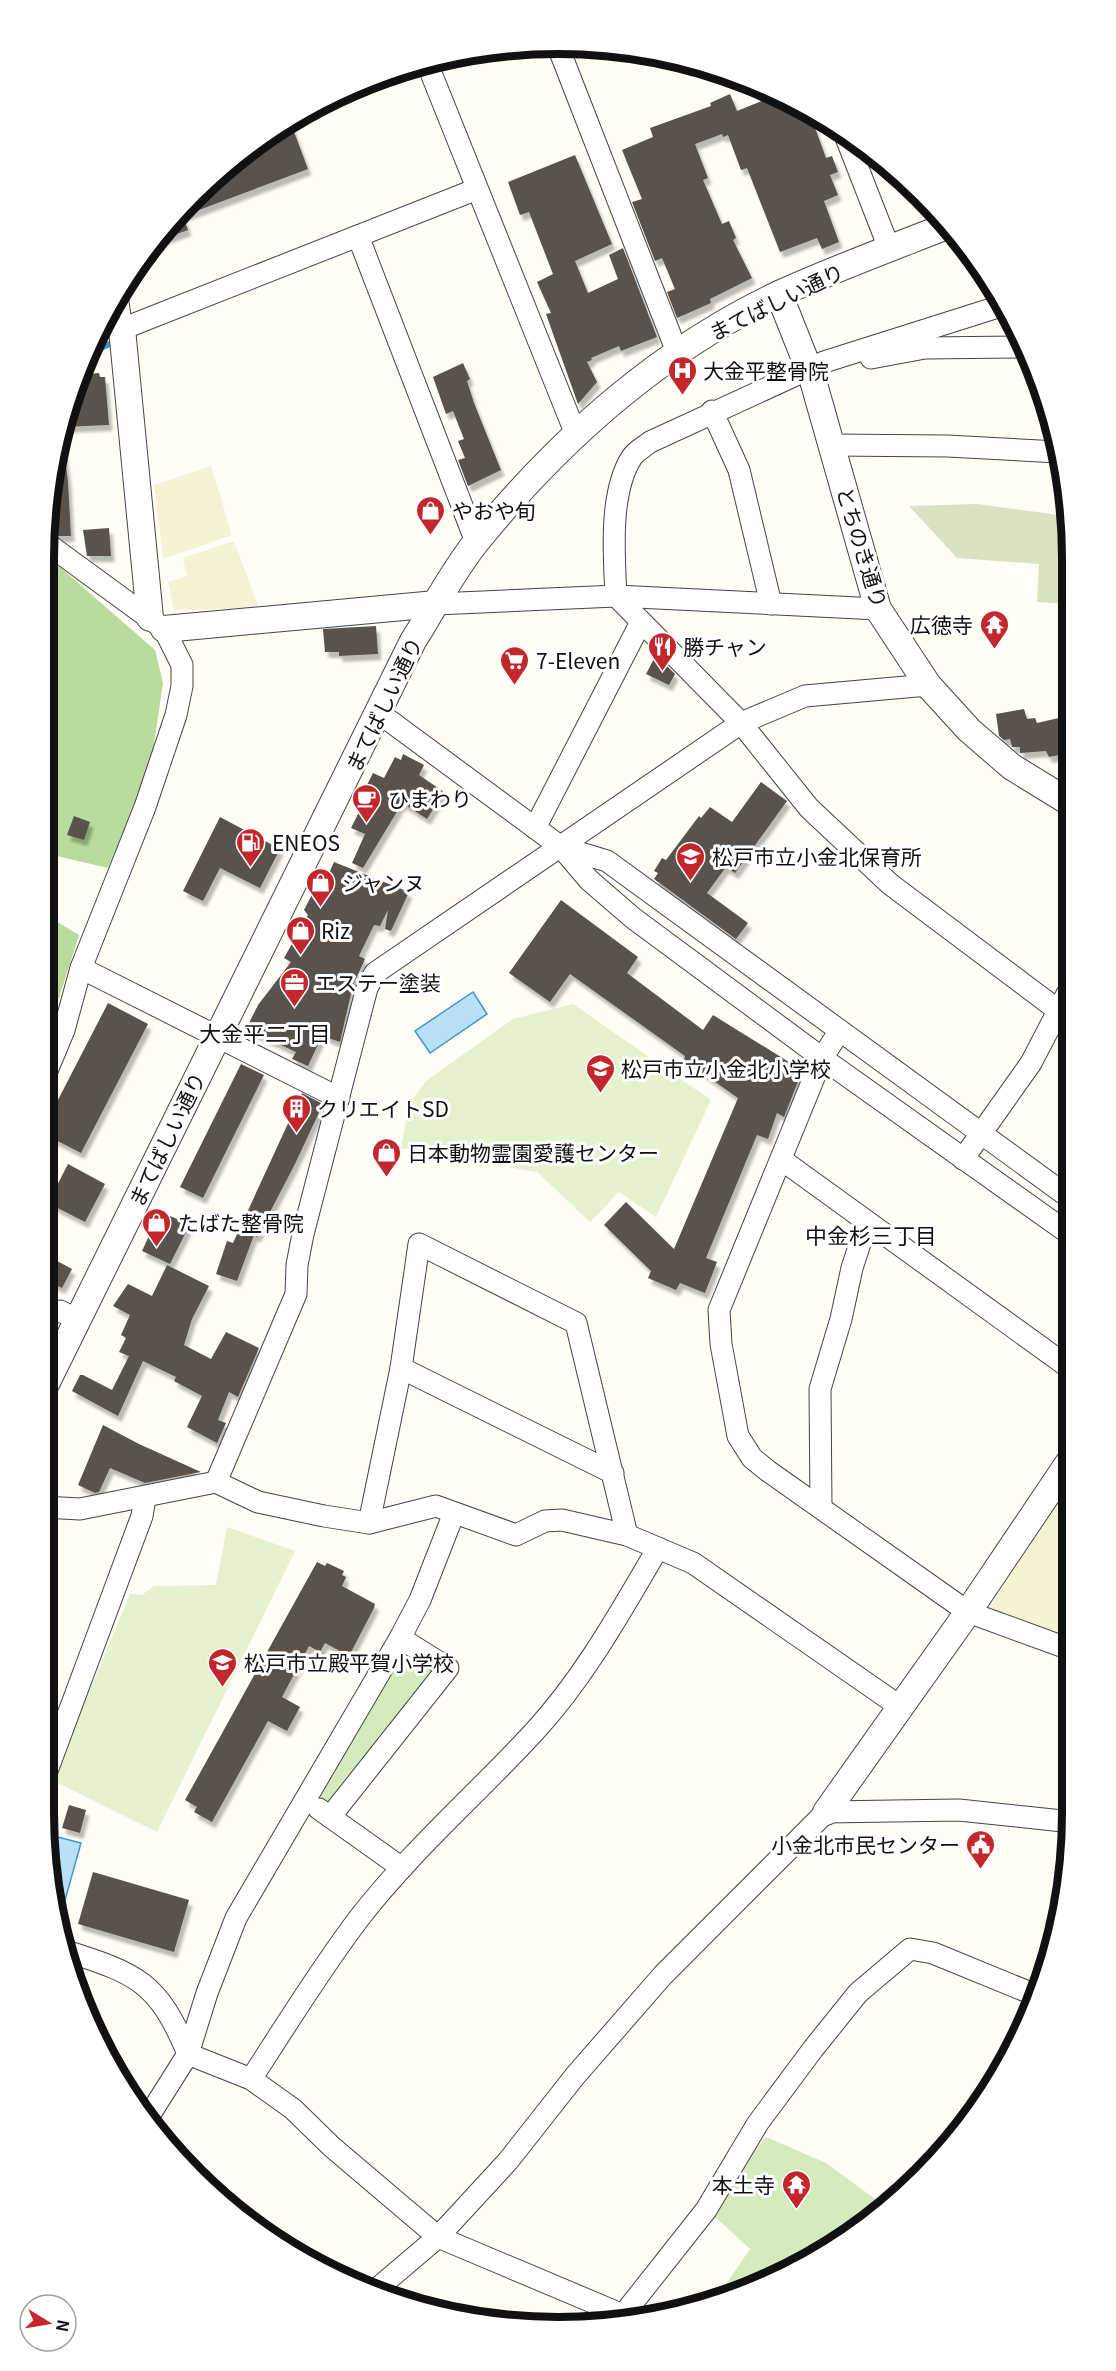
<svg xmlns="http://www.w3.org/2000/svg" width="1116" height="2371" viewBox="0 0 1116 2371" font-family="Georgia,'Noto Sans JP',serif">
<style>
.farmland{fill:#f6f3d4}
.green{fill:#d5ebbd}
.forest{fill:#b9dc9c}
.cemetery{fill:#d9e3c4}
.pitch{fill:#e6f2cf}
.water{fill:#b9e0f7;stroke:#3f96cf;stroke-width:1.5}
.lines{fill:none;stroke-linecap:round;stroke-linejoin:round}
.stream{stroke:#3f96cf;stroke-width:6}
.building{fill:#5a524d;filter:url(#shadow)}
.minor-casing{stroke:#444;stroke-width:23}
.tertiary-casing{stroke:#444;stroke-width:28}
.minor{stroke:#fff;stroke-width:21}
.tertiary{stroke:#fff;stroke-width:26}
.labels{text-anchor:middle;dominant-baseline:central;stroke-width:6;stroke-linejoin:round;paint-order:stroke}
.street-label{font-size:21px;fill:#111;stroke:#fff}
.poi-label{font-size:21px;fill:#111;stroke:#fff;text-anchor:start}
.neighbourhood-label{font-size:22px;fill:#111;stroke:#fff}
.rim{fill:none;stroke:#111;stroke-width:8}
</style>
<defs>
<filter id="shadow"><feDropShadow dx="3.5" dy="6" stdDeviation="1.5" flood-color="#0004"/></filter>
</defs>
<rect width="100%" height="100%" fill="#fffdf5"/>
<g class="farmland">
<polygon points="211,466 232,535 163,559 154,485"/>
<polygon points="234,541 259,608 174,610 168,582 187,576 183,558"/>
<polygon points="1058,1502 1071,1508 1072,1641 990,1610 989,1607"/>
</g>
<g class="green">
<polygon points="400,1648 434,1667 401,1719 335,1803 323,1802 316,1797"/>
<polygon points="766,2137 826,2163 882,2204 815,2259 728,2291 724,2287 750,2249 713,2215 738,2171"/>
</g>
<g class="forest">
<polygon points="44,562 61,568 155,650 163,683 153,751 135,804 108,868 44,853"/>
<polygon points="44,914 79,935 44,1045"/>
</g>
<polygon class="cemetery" points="977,504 1068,516 1068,604 1037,602 1039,564 957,558 909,506"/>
<g class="pitch">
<polygon points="573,1004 711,1100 656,1217 619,1192 590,1222 537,1172 401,1148 409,1104 426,1081 513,1019"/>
<polygon points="227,1527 295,1551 157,1832 52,1780 130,1594 142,1595 154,1586 216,1585"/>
</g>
<g class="water">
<polygon points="473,992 487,1014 430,1053 415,1031"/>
<polygon points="54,1836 81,1843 62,1911 60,1910 50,1851"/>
</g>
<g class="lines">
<polyline class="stream" points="86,355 118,340"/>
</g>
<g class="building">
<polygon points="758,84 810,114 826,158 832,156 838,172 830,175 838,195 824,201 839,242 822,249 817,238 780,252 747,168 741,170 728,135 723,137 722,134 695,144 708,178 703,180 722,224 729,221 736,238 733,240 752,278 710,299 711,303 677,318 667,292 675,289 662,258 655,261 632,202 642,199 622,150 653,137 650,128 711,106 710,103 730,94 737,111 764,100"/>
<polygon points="290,121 308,169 183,216 188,230 155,242 194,194 272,130"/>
<polygon points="575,155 612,244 575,261 588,293 618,279 609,255 623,248 657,337 621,351 619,346 591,358 592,360 587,362 597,382 578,404 546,314 551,313 537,282 553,274 529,212 520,215 508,182"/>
<polygon points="463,363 470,379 467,381 474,403 501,470 468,486 458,460 465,458 458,441 464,439 453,411 446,414 433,377"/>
<polygon points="99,373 100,377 105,377 109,425 63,427 78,375"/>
<polygon points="60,435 62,435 68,482 71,536 58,536 52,531 49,506 53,458"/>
<polygon points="109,528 111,556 87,556 83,530"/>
<polygon points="376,626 378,654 339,656 339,652 325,652 323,629"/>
<polygon points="656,655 675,674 669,685 646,674"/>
<polygon points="1024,709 1027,719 1035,718 1037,723 1063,717 1066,731 1069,731 1069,753 1049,757 1046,751 1020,753 1020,747 1012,747 1010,739 1004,740 999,736 996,714"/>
<polygon points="403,754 424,765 419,775 444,792 427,819 404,804 401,805 363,868 352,863 365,834 351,828 360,810 356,807 373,773 384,778 395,757 401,760"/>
<polygon points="761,782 787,801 735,873 726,867 707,893 748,923 736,939 654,879 658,873 654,871 662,858 666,860 699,816 701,818 710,807 732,822"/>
<polygon points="74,816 90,822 84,840 67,835"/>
<polygon points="220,817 280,849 260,888 220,868 203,901 183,891"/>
<polygon points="334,862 409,892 391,931 385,929 388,910 380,926 374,925 359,956 365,959 353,985 340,1042 322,1036 308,1066 292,1059 296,1052 246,1029 258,1005 291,962 284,958 308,915 304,910 320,879 325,882"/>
<polygon points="561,900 638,957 627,973 703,1030 713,1015 789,1062 801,1074 784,1117 777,1113 768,1139 757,1135 706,1258 717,1262 705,1293 680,1283 676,1290 648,1278 651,1271 604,1225 626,1202 674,1249 738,1098 684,1060 685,1056 570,974 550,1002 509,973"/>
<polygon points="108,1003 148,1024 81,1153 44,1134 44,1127"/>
<polygon points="241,1064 264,1075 203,1198 180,1187"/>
<polygon points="302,1093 323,1104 295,1164 257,1237 254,1235 237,1281 216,1274 227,1241 233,1243"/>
<polygon points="68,1164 105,1184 85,1222 48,1203"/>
<polygon points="160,1212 190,1224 170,1264 142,1251"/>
<polygon points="44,1254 72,1269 62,1288 44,1279"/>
<polygon points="167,1265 209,1286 192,1319 184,1345 211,1359 226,1332 259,1348 238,1397 229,1392 218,1420 226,1423 217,1443 187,1427 202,1396 174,1381 176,1377 143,1361 118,1416 72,1391 80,1375 83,1375 112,1390 129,1356 119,1352 126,1338 121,1335 130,1315 113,1306 128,1284 152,1296"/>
<polygon points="103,1425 139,1444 201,1472 145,1483 110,1468 99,1492 95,1493 78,1485"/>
<polygon points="317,1562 325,1566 327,1563 344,1571 342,1575 346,1577 342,1586 375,1604 374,1608 349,1656 325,1643 320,1652 309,1646 282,1697 300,1707 287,1731 268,1721 212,1822 194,1812 197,1807 185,1800"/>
<polygon points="69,1805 86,1810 80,1833 62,1828"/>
<polygon points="93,1872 189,1900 174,1952 78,1924"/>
</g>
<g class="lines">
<defs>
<g id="minor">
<polyline points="557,44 677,352"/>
<polyline points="427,63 575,432"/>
<polyline points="845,135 889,248"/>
<polyline points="358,236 476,542"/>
<polyline points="117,296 122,329 477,189"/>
<path d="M1001,306L824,362L650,442C644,447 636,451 632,457C609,492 614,555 616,596L741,723L809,808L890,884L1059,1011"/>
<polyline points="871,358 925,348 1025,347"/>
<polyline points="712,411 739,470 771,604"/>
<polyline points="832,445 947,446 1058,452"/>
<polyline points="436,604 616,596 878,609"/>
<polyline points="379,713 561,847 589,880 633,918 822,1058 1071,1235"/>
<polyline points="535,828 641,622"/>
<polyline points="561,847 607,861 1070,1198"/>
<polyline points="81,968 339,1098"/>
<polyline points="839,1032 822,1058 719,1310 721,1344 738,1436 752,1458 768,1471 968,1612 1072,1650"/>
<polyline points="44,1078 64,1030 81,968 145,807 176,715 182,686 182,665 164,629 45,542"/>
<polyline points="963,1159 1031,1063 1070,988"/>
<polyline points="782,1160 1071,1369"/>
<polyline points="44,1314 60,1311 76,1319"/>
<polyline points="401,1368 613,1473"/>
<polyline points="216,1482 296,1294 297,1265 303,1234 367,988 375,973 741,723 805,696 928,685"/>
<polyline points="44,1507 80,1509 216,1482 258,1502 324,1516 369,1523 436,1506 516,1535 545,1521 562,1520 627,1535 693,1563 902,1708"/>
<polyline points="821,1507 820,1389 841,1319 852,1268 867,1222"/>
<polyline points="369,1523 401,1368 419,1244 576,1323 627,1535"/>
<polyline points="44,1779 142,1516 145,1498"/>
<polyline points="319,1809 402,1868"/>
<polyline points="330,1817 448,1668 400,1638"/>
<path d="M66,1951C138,1974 158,1982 188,2054L251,2079L293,2109L332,2147L438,2237L623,2315L626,2321"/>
<path d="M251,2079C287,2024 321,1968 360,1917C412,1850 477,1794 534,1732C584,1678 621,1611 658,1548"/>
<polyline points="147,2119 188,2054 207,1993 236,1918 400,1638 420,1600 454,1513"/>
<polyline points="378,2288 438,2237 508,2161 575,2076 663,1975 826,1812 959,1810 1072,1822"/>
<polyline points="623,2315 706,2210 758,2123 813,2049 858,1993 910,1949 933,1953 1038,1996"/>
</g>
<g id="tertiary">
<polyline points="779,294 812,377 878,609 928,685 969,730 1012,767 1069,802"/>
<polyline points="122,329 150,618"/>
<polyline points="164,629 436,604"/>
<path d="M44,1388L413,641C434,608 452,572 477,541C560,439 659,351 779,294C834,269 891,248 947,226"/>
<polyline points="826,1812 968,1612 1071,1459"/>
</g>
</defs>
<use href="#minor" class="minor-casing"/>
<use href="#tertiary" class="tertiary-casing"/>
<use href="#minor" class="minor"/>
<use href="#tertiary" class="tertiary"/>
</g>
<defs>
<symbol id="hospital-pin" viewBox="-11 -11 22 30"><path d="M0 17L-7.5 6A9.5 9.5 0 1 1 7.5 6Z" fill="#c4262e" stroke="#fff"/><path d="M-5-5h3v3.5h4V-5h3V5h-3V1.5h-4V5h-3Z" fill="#fff"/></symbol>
<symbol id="shop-pin" viewBox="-11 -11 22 30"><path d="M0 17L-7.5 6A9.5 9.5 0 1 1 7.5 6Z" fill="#c4262e" stroke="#fff"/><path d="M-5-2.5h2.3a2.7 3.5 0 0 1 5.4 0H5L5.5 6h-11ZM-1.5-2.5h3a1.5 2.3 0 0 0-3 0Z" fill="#fff"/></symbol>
<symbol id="temple-pin" viewBox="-11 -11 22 30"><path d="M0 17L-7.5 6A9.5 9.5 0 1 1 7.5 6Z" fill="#c4262e" stroke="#fff"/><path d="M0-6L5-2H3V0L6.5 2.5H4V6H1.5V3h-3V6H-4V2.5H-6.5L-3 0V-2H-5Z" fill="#fff"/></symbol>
<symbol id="restaurant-pin" viewBox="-11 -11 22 30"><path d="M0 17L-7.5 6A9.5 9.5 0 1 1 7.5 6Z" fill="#c4262e" stroke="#fff"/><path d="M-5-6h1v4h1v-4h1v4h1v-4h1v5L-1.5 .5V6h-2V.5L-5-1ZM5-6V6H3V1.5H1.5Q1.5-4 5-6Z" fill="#fff"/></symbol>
<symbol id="supermarket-pin" viewBox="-11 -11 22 30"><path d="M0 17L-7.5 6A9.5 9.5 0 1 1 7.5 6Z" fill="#c4262e" stroke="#fff"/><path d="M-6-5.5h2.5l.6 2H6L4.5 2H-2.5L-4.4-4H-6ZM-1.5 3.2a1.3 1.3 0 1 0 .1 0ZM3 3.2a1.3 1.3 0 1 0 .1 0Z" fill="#fff"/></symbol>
<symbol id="cafe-pin" viewBox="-11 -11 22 30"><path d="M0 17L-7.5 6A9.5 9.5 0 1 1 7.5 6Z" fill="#c4262e" stroke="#fff"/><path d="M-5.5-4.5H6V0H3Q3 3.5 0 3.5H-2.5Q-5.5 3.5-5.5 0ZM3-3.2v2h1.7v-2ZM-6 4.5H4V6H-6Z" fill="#fff"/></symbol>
<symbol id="fuel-pin" viewBox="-11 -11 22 30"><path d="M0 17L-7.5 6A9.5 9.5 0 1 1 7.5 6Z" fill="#c4262e" stroke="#fff"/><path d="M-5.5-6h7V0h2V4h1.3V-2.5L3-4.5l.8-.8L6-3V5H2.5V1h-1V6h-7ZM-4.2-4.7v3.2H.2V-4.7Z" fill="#fff"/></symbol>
<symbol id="school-pin" viewBox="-11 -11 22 30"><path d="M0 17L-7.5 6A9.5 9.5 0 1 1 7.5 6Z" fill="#c4262e" stroke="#fff"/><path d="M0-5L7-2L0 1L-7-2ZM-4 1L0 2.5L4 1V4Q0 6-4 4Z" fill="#fff"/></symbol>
<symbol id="office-pin" viewBox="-11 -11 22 30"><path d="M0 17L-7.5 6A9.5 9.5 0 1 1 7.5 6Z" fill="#c4262e" stroke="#fff"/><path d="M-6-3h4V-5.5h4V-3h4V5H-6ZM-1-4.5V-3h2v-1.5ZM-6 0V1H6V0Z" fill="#fff"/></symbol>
<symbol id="building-pin" viewBox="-11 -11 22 30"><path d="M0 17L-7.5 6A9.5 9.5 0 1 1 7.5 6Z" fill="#c4262e" stroke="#fff"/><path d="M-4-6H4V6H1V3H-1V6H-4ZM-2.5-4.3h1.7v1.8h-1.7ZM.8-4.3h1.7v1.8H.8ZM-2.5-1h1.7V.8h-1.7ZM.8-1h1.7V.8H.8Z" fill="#fff"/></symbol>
<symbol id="civic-pin" viewBox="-11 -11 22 30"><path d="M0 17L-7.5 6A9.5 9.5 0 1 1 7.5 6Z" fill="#c4262e" stroke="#fff"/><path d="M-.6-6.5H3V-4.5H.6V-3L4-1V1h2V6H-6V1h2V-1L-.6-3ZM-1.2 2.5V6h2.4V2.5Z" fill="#fff"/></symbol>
</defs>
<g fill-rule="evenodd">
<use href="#hospital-pin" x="666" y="354" width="33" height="45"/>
<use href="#shop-pin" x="414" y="494" width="33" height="45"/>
<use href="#temple-pin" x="978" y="608" width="33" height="45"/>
<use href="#restaurant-pin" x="646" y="630" width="33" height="45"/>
<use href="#supermarket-pin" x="498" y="644" width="33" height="45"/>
<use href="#cafe-pin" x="350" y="782" width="33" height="45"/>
<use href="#fuel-pin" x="234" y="826" width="33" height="45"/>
<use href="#school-pin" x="674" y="840" width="33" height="45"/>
<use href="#shop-pin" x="304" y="866" width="33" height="45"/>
<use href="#shop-pin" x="284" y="914" width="33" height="45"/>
<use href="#office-pin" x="278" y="966" width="33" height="45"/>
<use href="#school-pin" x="584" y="1052" width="33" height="45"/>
<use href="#building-pin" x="280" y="1092" width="33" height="45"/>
<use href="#shop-pin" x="370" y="1136" width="33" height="45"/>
<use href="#shop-pin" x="140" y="1206" width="33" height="45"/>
<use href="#school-pin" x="206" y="1646" width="33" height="45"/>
<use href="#civic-pin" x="964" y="1828" width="33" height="45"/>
<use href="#temple-pin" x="780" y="2168" width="33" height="45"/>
</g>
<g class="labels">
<g class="street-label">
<text transform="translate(776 301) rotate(-26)">まてばしい通り</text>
<text transform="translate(863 547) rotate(73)">とちのき通り</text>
<text transform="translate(383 704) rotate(-64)">まてばしい通り</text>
<text transform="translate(166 1139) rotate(-64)">まてばしい通り</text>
</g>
<g class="poi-label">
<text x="703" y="370">大金平整骨院</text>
<text x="452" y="510">やおや旬</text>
<text x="973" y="624" text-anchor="end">広徳寺</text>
<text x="683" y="646">勝チャン</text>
<text x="536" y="660">7-Eleven</text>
<text x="388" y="798">ひまわり</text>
<text x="272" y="842">ENEOS</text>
<text x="712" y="856">松戸市立小金北保育所</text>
<text x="342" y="882">ジャンヌ</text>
<text x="321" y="930">Riz</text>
<text x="315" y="982">エステー塗装</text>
<text x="621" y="1068">松戸市立小金北小学校</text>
<text x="317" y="1108">クリエイトSD</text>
<text x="407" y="1152">日本動物霊園愛護センター</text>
<text x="178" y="1222">たばた整骨院</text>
<text x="244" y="1662">松戸市立殿平賀小学校</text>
<text x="960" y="1844" text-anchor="end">小金北市民センター</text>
<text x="775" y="2184" text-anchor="end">本土寺</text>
</g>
<g class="neighbourhood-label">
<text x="265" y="1032">大金平二丁目</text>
<text x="871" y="1234">中金杉三丁目</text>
</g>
</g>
<path d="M0 0H1116V2371H0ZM558 54H558A504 504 0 0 1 1062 558V1813A504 504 0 0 1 558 2317H558A504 504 0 0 1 54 1813V558A504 504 0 0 1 558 54Z" fill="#fff" fill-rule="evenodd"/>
<path class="rim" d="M558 54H558A504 504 0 0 1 1062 558V1813A504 504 0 0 1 558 2317H558A504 504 0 0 1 54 1813V558A504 504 0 0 1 558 54Z"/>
<g transform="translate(48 2323) rotate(101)"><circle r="28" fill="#ffffff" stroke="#a0a0a0" stroke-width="1.5"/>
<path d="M0-4.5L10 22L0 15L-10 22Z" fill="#c4262e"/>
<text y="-9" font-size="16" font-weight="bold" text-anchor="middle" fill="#111111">N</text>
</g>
</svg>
